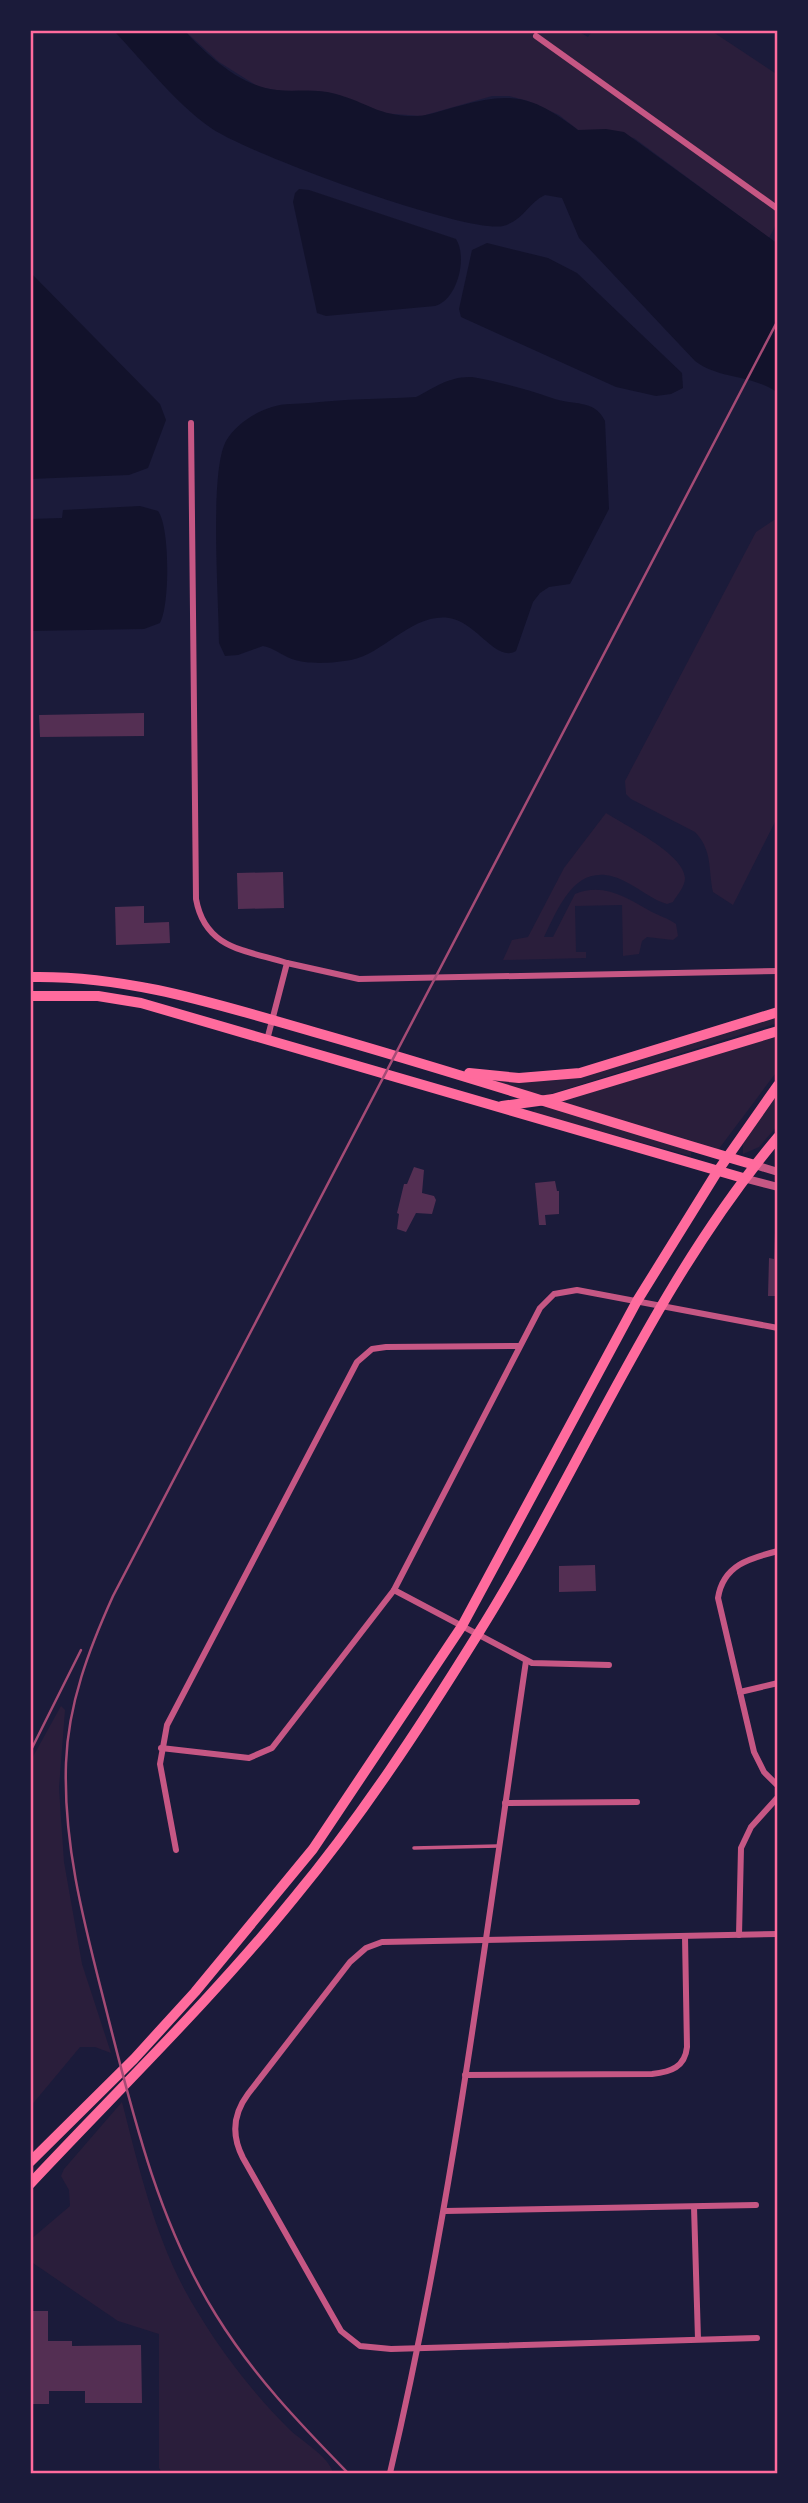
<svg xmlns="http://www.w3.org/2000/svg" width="808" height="2503" viewBox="0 0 808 2503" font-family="Jost,sans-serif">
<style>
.green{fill:#2a1e3b}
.water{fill:#12122b}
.building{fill:#542f53}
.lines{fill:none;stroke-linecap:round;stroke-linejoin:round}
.service{stroke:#c65784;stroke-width:3.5}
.minor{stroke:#c65784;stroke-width:6}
.tertiary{stroke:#c65784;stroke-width:8}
.primary{stroke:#ff6b9d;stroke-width:10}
.rail{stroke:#a44b75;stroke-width:2.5}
.neatline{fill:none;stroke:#ff6b9d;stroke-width:2.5}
</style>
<rect width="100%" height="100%" fill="#1b1b3a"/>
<g class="green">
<polygon points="184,30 576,30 588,37 593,30 710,30 778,75 778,221 769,238 634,138 578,130 559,115 528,101 509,96 492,96 422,116 380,113 364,106 259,87 219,62"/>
<path d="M774,520H778V816L733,905L713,892C708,869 713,851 695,832L631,799L626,794L625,781L756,532Z"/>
<path d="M606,813C626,826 684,854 685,878C685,887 677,895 673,902L667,904C653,900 640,889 628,883C579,856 561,902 544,937H553L575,894C604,882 627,898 650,911C659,916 668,918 676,924L678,936L673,940L647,937L642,941L639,954L623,956L622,905L575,906L576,952H586V958L503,960L512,940L528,937L564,868Z"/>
<polygon points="778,1016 778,1023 544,1096 487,1080 550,1081 580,1077"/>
<polygon points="778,1036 778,1070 718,1150 559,1102"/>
<polygon points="778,1091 778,1125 759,1147 743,1154 743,1141"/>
<polygon points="550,1106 691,1150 691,1156 533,1113 534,1109"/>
<polygon points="61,1706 65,1710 59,1788 64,1862 82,1964 111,2053 95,2047 80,2047 30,2107 30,1762"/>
<path d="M122,2102C141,2176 158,2251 200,2316C225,2357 255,2395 289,2429C301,2441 329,2456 333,2473H162L159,2468V2334L118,2321L30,2261V2240L70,2206L69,2190L61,2176L64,2169Z"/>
</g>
<g class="water">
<path d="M113,30H184C207,55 241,87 277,90C296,92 317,88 336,94C369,103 379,117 418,116C431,115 446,109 459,106C513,91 533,96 578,130L606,129L624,132L778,244V393C752,374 720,380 695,361L579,238L562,198L545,195C528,203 523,221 503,226C466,234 246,153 211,128C174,102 144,62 113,30Z"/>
<path d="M299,189L309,190L456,239C468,258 457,300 435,306L326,316L317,313L293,202L295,193Z"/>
<polygon points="487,243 548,258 577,273 682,373 683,388 671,394 656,396 616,387 461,317 459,309 472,250"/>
<polygon points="30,272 160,404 166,420 148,468 129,475 30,479"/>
<path d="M472,377C500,382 525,389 552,398C572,406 594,398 605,421L609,509L570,584L549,587L540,593L533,602L516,651C496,663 477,622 449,618C412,613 384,654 351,660C335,663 308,665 292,659C281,655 274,648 263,646L238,655L225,656L219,643C219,601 209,472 226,441C235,425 255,412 272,407C284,403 298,404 309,403C345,399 380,399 416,397C434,388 449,376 472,377Z"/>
<path d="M140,506L158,511C170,526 170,605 160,623L144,629L30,631V519L62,518L63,510Z"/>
</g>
<g class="building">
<polygon points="144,713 144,736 40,737 39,715"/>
<polygon points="283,872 284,908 238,909 237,873"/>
<polygon points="144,906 144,923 169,922 170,943 116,945 115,907"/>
<polygon points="414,1167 424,1170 422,1193 434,1196 436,1200 432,1214 416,1213 406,1232 397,1229 399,1214 397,1213 404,1184 407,1184"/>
<polygon points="555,1181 557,1191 559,1191 559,1214 545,1215 546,1225 539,1225 535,1183"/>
<polygon points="775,1232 778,1233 778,1296 768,1296 769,1258 774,1259"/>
<polygon points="595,1565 596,1591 559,1592 559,1566"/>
<polygon points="30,2311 48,2311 48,2341 72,2341 72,2346 141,2345 142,2403 85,2403 85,2391 49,2391 49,2404 30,2404"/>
</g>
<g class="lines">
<polyline class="service" points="414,1848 498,1846"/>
<g class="minor">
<polyline points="536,36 778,209"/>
<path d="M191,423L196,899C205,949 245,950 287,963L267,1040"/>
<polyline points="287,963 359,979 778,971"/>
<path d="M778,1551C750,1558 723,1565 718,1598L754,1752L764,1772L778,1786"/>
<polyline points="394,1590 532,1663 609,1665"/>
<polyline points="740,1692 778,1683"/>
<polyline points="161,1748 249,1758 272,1748 394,1590 540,1308 554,1294 577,1290 778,1328"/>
<polyline points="505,1803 637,1802"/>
<polyline points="176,1850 160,1764 167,1725 357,1362 372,1349 386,1347 519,1346"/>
<polyline points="739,1935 741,1848 751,1827 778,1797"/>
<path d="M465,2075L652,2074C671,2072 685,2067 687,2047L685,1937"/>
<polyline points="694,2207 698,2339"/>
<polyline points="445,2211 756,2205"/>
<path d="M757,2338L391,2349L360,2346L341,2331L243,2158C231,2135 233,2114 248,2094L350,1962L366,1948L382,1942L778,1934"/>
<path d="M390,2473C453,2206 486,1933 526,1661"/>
</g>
<g class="tertiary">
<polyline points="755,1165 778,1172"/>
<polyline points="743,1178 778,1187"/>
</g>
<g class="primary">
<path d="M30,977C130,975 219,1005 314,1032C462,1074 607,1122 755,1165"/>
<polyline points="30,996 98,996 141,1003 743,1178"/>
<polyline points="469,1073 519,1078 580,1073 778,1012"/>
<polyline points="502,1106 553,1099 778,1031"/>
<polyline points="30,2162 134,2059 195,1992 313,1849 462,1626 637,1301 717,1172 778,1085"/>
<path d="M30,2184C119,2089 212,1999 294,1898C362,1816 420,1727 476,1637C580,1472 652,1287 778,1137"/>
</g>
<g class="rail">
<polyline points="30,1752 81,1650"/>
<path d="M348,2473C299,2423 253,2375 216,2315C159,2224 133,2116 107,2013C86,1930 63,1849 66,1763C68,1704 89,1649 113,1596L778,320"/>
</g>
</g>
<rect width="808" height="2503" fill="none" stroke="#1b1b3a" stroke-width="63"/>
<rect x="32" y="32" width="744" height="2440" class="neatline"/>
</svg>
